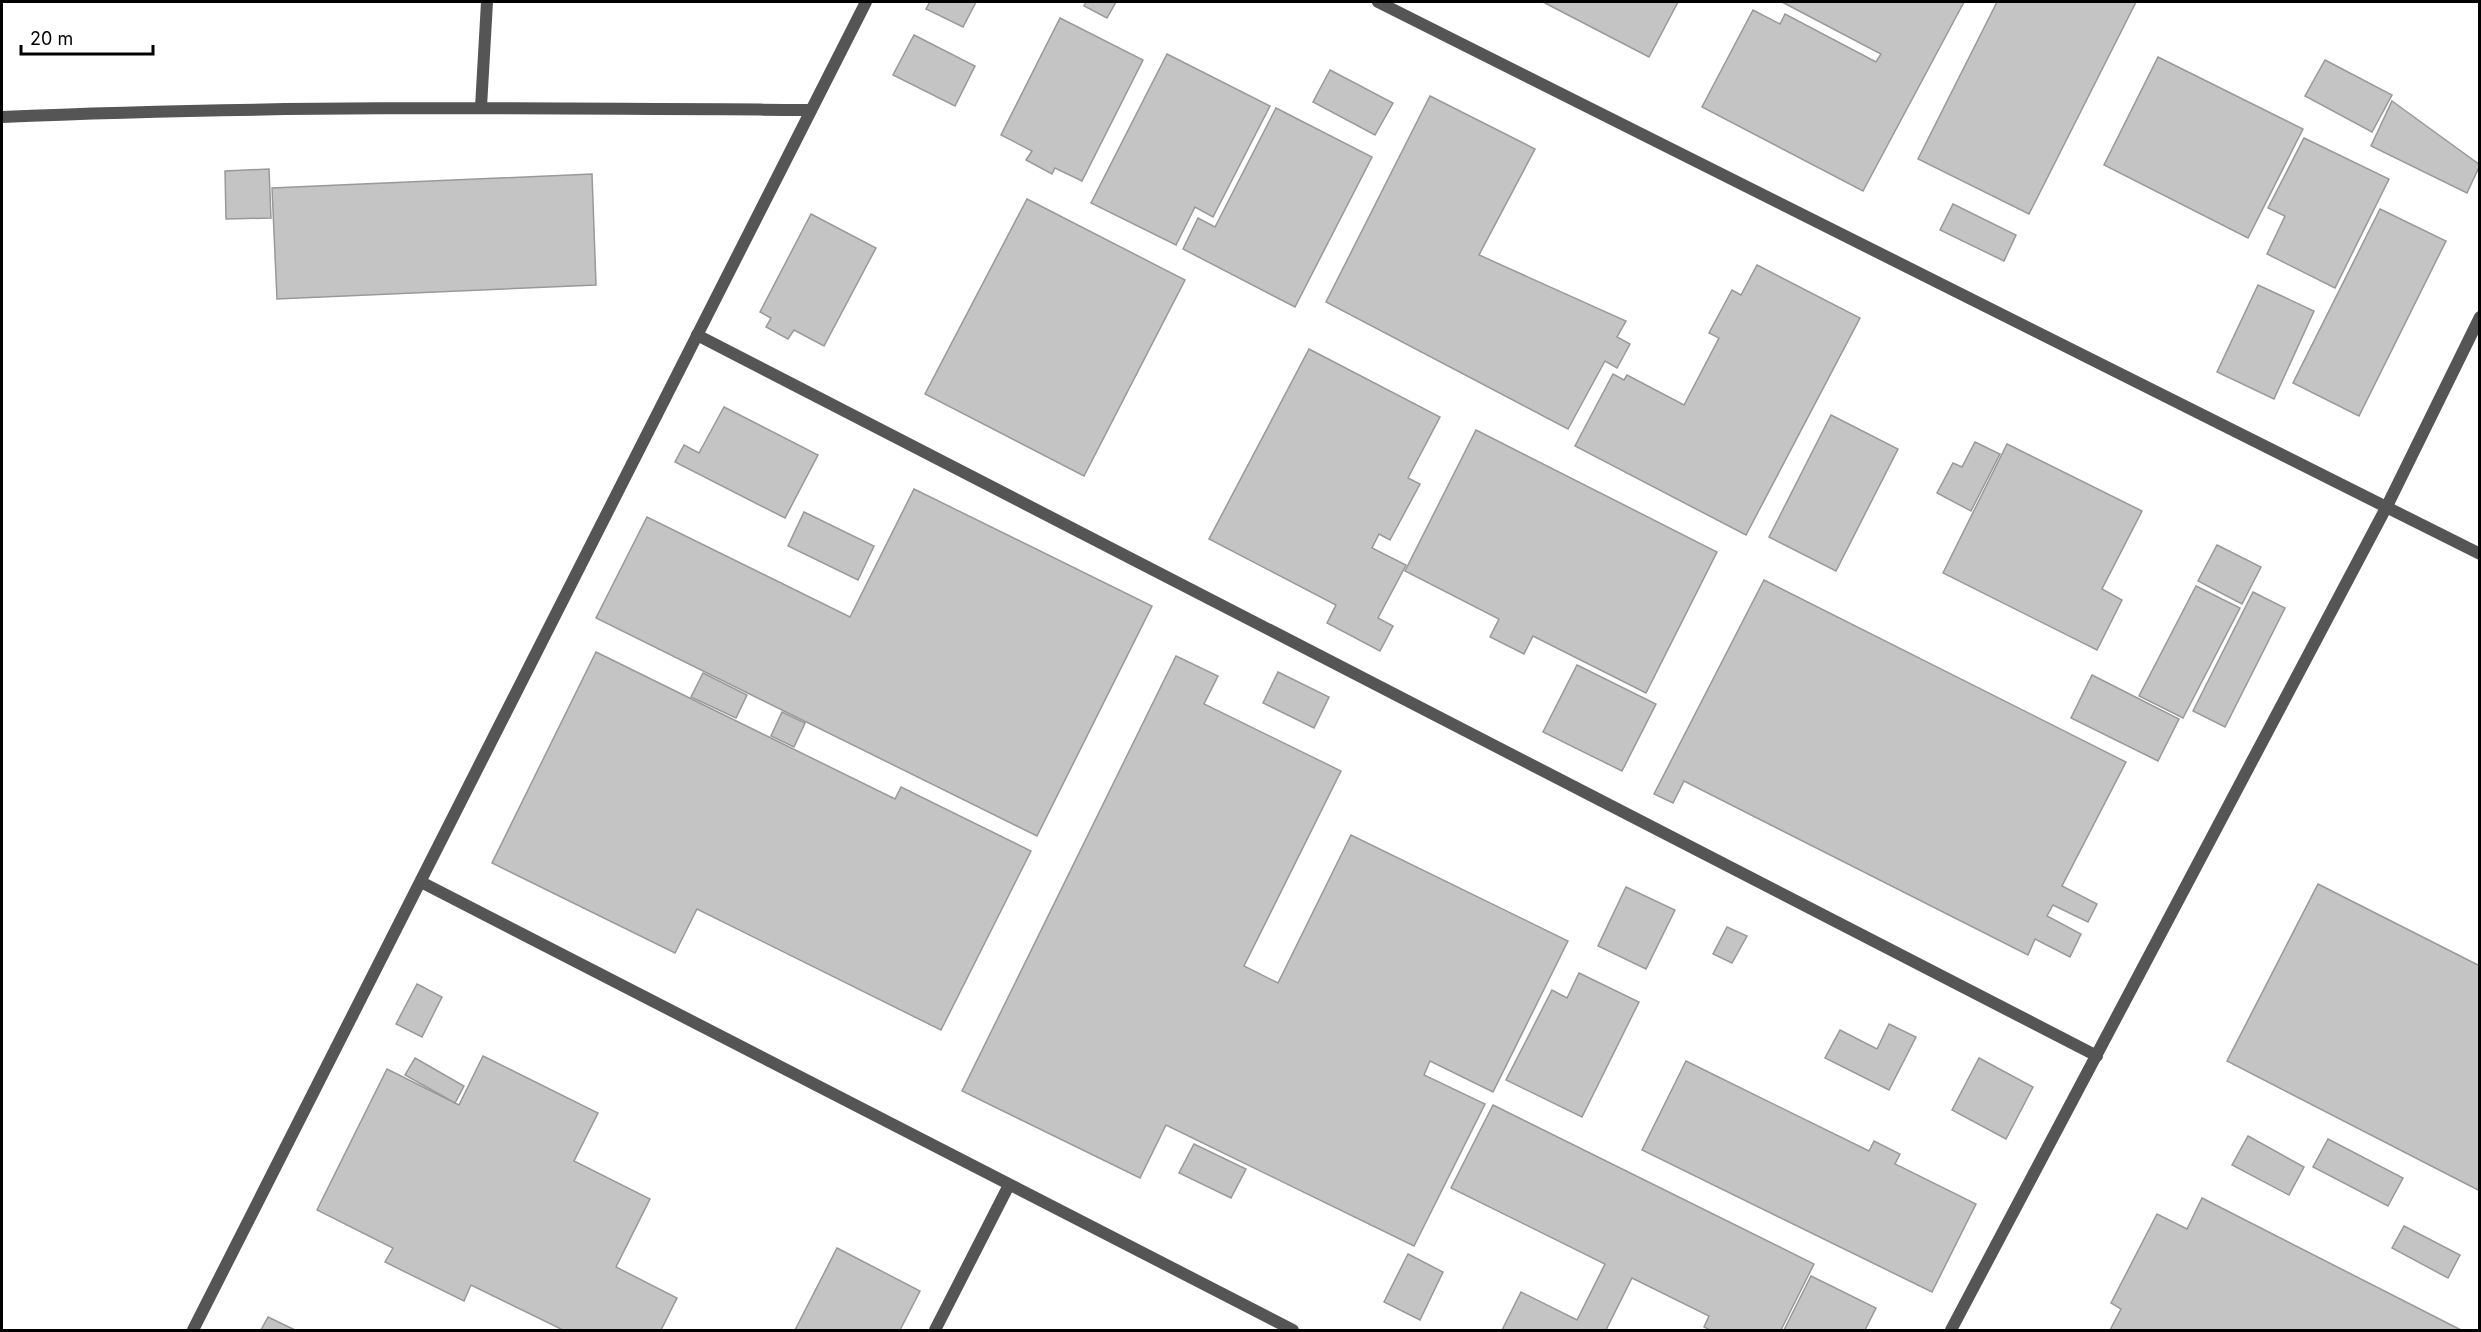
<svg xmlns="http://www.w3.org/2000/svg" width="2481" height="1332" viewBox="0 0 2481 1332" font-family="Inter,sans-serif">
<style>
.building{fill:#c4c4c4;stroke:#999;stroke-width:1.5}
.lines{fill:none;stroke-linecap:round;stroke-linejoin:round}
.minor{stroke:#555;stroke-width:12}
.tertiary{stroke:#555;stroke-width:12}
</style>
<rect width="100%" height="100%" fill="#fff"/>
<g class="building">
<polygon points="930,2 976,2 963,27 926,9"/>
<polygon points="1086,2 1116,2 1107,18 1084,6"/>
<polygon points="1543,2 1678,2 1649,57"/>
<polygon points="1782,2 1964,2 1863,191 1702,107 1753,10 1780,24 1785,14 1876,62 1881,54"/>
<polygon points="1997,2 2136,2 2029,214 1918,159"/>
<polygon points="1060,18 1143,60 1082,181 1055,168 1052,174 1026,160 1032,151 1001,135"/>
<polygon points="914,35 975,66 955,106 893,75"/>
<polygon points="1167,54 1270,106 1213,217 1195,207 1176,245 1091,203"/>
<polygon points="2158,57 2303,129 2248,238 2104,165"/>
<polygon points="2325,60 2392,95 2372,132 2305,96"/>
<polygon points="1330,70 1393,103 1375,135 1313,102"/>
<polygon points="1430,96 1535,149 1479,255 1626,321 1617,337 1630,344 1617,368 1605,361 1568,429 1326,302"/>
<polygon points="2392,101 2480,165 2467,193 2371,146"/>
<polygon points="1276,108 1372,157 1295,307 1183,249 1198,218 1215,227"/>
<polygon points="2304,138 2389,179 2335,288 2267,254 2285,216 2268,208"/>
<polygon points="269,169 271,218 226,219 225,171"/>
<polygon points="592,174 596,285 277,299 272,188"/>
<polygon points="1027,199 1185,280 1084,476 925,394"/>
<polygon points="1953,204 2016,235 2004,261 1940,230"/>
<polygon points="2380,209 2446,241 2359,416 2293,383"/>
<polygon points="811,214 876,248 824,346 794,330 788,339 766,327 771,318 760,312"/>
<polygon points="1757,265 1860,318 1746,535 1575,446 1613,374 1624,380 1627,375 1684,405 1719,338 1709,333 1732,290 1741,295"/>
<polygon points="2258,285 2314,311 2274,399 2217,372"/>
<polygon points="1309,349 1440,417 1408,478 1420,484 1390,540 1379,534 1372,548 1406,565 1378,618 1393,626 1380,651 1327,623 1336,605 1209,539"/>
<polygon points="724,407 818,455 785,518 675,462 684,445 699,453"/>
<polygon points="1831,415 1898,449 1836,571 1769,537"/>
<polygon points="1476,430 1717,552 1646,693 1533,636 1524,654 1490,637 1499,619 1405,571"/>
<polygon points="1975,442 2000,454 1971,511 1937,493 1953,463 1962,467"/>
<polygon points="2007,444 2142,511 2102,589 2122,600 2097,650 1943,573"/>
<polygon points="914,489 1152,606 1037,836 596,618 647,517 850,617"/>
<polygon points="804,512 874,546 858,580 788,546"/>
<polygon points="2217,545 2261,567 2242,604 2198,581"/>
<polygon points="1764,580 2126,762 2062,886 2097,904 2088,922 2053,905 2047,916 2081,934 2070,957 2035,939 2028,955 1684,781 1673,803 1654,794"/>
<polygon points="2196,586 2240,608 2183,718 2139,696"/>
<polygon points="2253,592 2285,608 2225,727 2193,711"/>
<polygon points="596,652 895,799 901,787 1031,851 941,1030 697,909 675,953 492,863"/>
<polygon points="1176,656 1218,676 1204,704 1341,771 1244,966 1278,983 1351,835 1568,941 1493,1092 1430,1061 1424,1075 1485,1104 1414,1246 1166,1125 1140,1178 962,1091"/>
<polygon points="1577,665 1656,704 1622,771 1543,732"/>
<polygon points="1278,672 1329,697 1314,728 1263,703"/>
<polygon points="703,673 747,695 736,718 691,697"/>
<polygon points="2092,675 2179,719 2158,761 2071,718"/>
<polygon points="782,712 805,723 794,747 771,736"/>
<polygon points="2318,884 2480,966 2480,1191 2227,1061"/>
<polygon points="1626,887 1675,910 1646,969 1598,946"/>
<polygon points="1727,927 1747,936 1732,963 1713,954"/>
<polygon points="1579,973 1639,1002 1582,1117 1506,1080 1552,990 1567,998"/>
<polygon points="417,984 442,997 422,1037 396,1024"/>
<polygon points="1889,1024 1916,1037 1889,1090 1825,1058 1840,1030 1877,1049"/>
<polygon points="483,1056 598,1113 574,1161 650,1199 616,1267 677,1298 661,1330 563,1330 471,1285 464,1301 385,1262 393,1248 317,1210 387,1069 459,1105"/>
<polygon points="415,1058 464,1086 455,1103 405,1075"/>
<polygon points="1979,1058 2033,1087 2006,1139 1952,1110"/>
<polygon points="1686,1061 1869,1151 1874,1141 1900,1154 1895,1164 1976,1204 1932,1292 1642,1150"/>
<polygon points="1493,1105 1814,1264 1781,1330 1710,1330 1704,1327 1709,1316 1632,1278 1606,1330 1502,1330 1521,1292 1577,1320 1605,1264 1451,1188"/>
<polygon points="2248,1136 2304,1167 2289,1195 2232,1165"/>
<polygon points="2328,1139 2403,1178 2388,1206 2313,1167"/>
<polygon points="1194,1144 1246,1169 1231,1198 1179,1173"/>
<polygon points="2202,1198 2461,1330 2110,1330 2121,1309 2111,1303 2157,1214 2187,1229"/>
<polygon points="2404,1226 2460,1255 2448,1278 2392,1248"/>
<polygon points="837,1248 920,1291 900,1330 795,1330"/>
<polygon points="1408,1254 1443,1272 1420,1320 1384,1302"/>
<polygon points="1811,1276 1876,1308 1865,1330 1784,1330"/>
<polygon points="268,1317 295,1330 261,1330"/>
</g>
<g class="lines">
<g class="minor">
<polyline points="481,107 487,2"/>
<polyline points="697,335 2097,1056"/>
</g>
<g class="tertiary">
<polyline points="1378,2 2480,554"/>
<path d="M2,117C271,105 541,108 811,110"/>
<polyline points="421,882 1293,1330"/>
<polyline points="193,1330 866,2"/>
<polyline points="935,1330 1009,1185"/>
<polyline points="1951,1330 2387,506 2480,317"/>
</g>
</g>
<rect width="2481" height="1332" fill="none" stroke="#000000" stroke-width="6"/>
<path d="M21 45v9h132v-9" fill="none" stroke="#000000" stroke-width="3"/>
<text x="30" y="45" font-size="18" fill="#000000" stroke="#ffffff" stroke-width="4.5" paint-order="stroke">20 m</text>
</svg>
